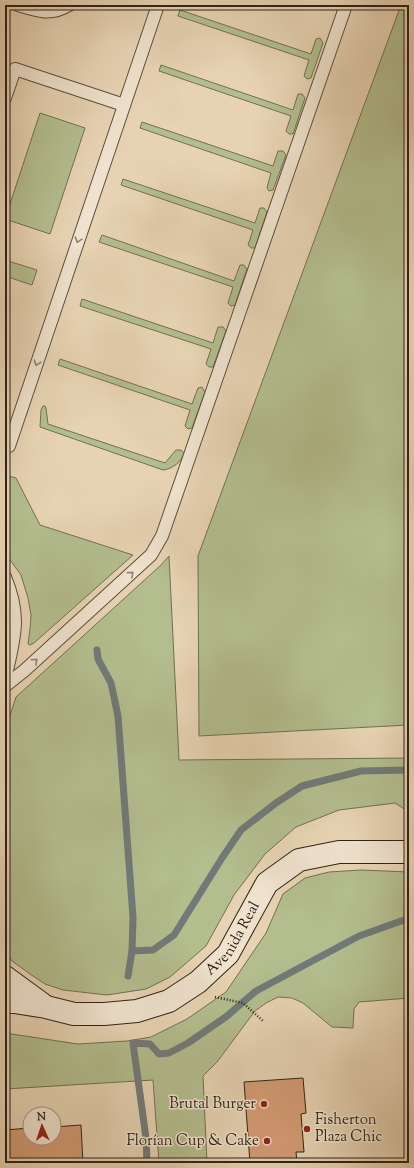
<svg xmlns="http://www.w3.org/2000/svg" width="414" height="1168" viewBox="0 0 414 1168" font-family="'Sorts Mill Goudy',serif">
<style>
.green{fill:#b3bd8e;stroke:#717052}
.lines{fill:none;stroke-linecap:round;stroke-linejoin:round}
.stream{stroke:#717a78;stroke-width:7}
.building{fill:#d39b75;stroke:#2f2316}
.service-casing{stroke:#5d4f3d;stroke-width:14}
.secondary-casing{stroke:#2f2316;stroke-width:24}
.path{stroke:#2f2316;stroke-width:2.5;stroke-dasharray:1 2;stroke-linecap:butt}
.service{stroke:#efe2ce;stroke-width:12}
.secondary{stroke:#efe2ce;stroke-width:22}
.oneway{stroke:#8f8272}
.poi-dot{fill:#8f2418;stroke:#efe2ce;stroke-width:1.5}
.labels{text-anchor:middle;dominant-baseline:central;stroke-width:3;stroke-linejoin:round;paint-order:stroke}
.street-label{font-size:15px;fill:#2f2316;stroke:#efe2ce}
.poi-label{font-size:15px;fill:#2f2316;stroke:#efe2ce;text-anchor:end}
</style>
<rect width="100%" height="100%" fill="#e7d3b3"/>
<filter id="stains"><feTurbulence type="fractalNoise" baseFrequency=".005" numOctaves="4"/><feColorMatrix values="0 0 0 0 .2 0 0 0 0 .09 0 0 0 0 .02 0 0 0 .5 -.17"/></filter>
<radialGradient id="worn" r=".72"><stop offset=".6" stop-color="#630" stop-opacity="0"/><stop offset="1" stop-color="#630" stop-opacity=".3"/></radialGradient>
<g class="green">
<polygon points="401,5 409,5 409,725 199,736 198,556"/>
<polygon points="180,10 311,54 316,39 320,38 323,43 311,78 307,79 304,76 309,60 178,16"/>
<polygon points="161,65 293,110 298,94 302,94 305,98 293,134 289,134 286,131 291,116 159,71"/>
<polygon points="40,113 85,128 50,234 5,219"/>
<polygon points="142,122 273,166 278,151 283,151 286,155 273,190 269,191 267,188 271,173 140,128"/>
<polygon points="123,179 255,223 260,208 264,208 267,212 255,248 251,248 248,245 253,230 121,185"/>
<polygon points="102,235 234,281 240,265 244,265 247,269 235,305 231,306 228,303 233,287 99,242"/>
<polygon points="5,260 37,270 32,285 5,276"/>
<polygon points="82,299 213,343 218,327 223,327 226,331 213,367 209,367 206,364 211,349 80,306"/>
<polygon points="60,359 192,404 198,388 202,387 205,392 192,428 188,429 185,426 190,410 58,365"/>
<path d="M43,406H45L46,408L48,424L165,463L176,450H181L184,453C182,462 172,469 163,470L40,427L41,410Z"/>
<polygon points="5,475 16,478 40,525 133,555 34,643 30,645 28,644 30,629 31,615 28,598 21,575 5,553"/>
<polygon points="169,556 179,760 409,758 409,812 395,803 339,810 296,827 265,854 234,895 206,946 170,977 146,989 107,995 63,990 45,984 30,974 12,961 5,952 5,731 16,697 161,565"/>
<polygon points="361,870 409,872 409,998 359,1002 354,1009 353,1028 332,1027 303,1003 292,998 278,997 266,1003 255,1011 217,1062 203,1076 207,1163 159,1163 153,1080 5,1089 5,1033 78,1044 127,1041 151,1037 187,1019 226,992 266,933 283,894 305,878 329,872"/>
</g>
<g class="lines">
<g class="stream">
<polyline points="97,650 98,659 111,683 118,716 133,917 132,951 128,976"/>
<polyline points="132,951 153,950 174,935 222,858 241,830 276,803 302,786 361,771 409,770"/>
<polyline points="147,1163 146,1138 133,1043 150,1044 159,1054 169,1053 188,1043 227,1016 256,991 359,936 407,919"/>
</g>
</g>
<g class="building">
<polygon points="303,1078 306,1113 301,1114 304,1152 296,1152 297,1163 250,1163 244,1082"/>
<polygon points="81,1125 83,1163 13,1163 5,1154 5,1130 30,1128 30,1138 54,1138 54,1127"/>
</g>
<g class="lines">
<defs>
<g id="service">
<path d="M18,5C37,11 51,16 69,5"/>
<polyline points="5,98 15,69 124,105"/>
<polyline points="9,446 158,5"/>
<path d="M5,577C22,617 14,639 5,679"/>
<polyline points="5,686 25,670 151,555 162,536 346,5"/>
</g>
<g id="secondary">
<polyline points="5,977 42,1004"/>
<path id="s1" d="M5,1002H14L46,1007L74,1014H104L137,1011L169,1001L198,982L228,954L267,883L299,860L339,852H409"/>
</g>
</defs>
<use href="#service" class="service-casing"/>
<use href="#secondary" class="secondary-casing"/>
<polyline class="path" points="215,997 243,1003 263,1021"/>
<use href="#service" class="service"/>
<use href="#secondary" class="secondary"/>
</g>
<defs><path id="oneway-chevron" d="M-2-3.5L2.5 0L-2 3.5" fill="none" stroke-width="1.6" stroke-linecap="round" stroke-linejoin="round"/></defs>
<g class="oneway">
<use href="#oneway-chevron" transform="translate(78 240) rotate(108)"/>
<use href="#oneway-chevron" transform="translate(37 363) rotate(108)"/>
<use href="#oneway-chevron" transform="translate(131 574) rotate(-42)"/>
<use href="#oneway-chevron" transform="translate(35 661) rotate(-42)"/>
</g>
<g class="poi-dot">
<circle cx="264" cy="1104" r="4"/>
<circle cx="307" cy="1129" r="4"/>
<circle cx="267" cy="1141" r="4"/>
</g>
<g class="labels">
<g class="street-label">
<text stroke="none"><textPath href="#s1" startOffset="258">Avenida Real</textPath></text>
</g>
<g class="poi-label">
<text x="256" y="1104">Brutal Burger</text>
<text x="315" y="1120" text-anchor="start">Fisherton<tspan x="315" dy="17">Plaza Chic</tspan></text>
<text x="259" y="1141">Florían Cup &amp; Cake</text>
</g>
</g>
<rect width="414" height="1168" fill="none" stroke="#e7d3b3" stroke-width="20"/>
<rect x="6" y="6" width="402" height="1156" fill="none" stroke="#2f2316" stroke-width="2"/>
<rect x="10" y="10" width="394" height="1148" fill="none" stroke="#2f2316"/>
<g transform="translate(42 1126) rotate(357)"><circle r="19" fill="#efe2ce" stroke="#a29684"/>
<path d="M0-3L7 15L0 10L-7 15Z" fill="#8f2418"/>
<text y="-6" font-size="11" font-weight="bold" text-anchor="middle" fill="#2f2316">N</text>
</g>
<rect width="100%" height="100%" filter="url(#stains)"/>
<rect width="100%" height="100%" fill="url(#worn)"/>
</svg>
